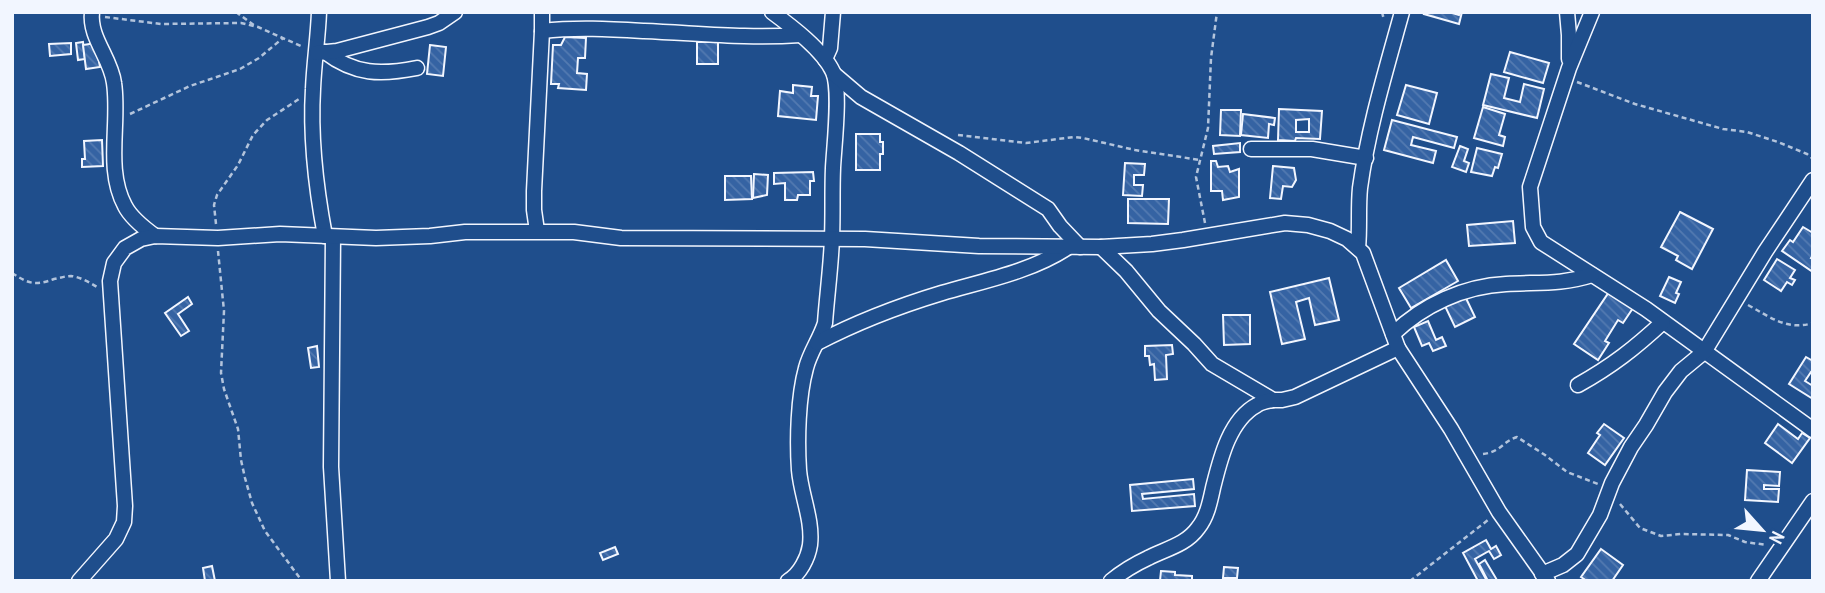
<svg xmlns="http://www.w3.org/2000/svg" width="1825" height="593" viewBox="0 0 1825 593" font-family="'PT Sans Narrow',sans-serif">
<style>
.building{fill:url(#building-back-hatch);stroke:#f2f6ff;stroke-width:2;fill-rule:evenodd}
.lines{fill:none;stroke-linecap:round;stroke-linejoin:round}
.minor-casing{stroke:#f2f6ff;stroke-width:17}
.path{stroke:#b3c4dc;stroke-width:2.5;stroke-dasharray:5 3.5;stroke-linecap:butt}
.minor{stroke:#1f4e8c;stroke-width:14}
</style>
<defs>
<pattern id="building-back-hatch" width="6" height="6" patternUnits="userSpaceOnUse" patternTransform="scale(1.75)"><rect width="6" height="6" fill="#3563a3"/><path d="M-1 5l2 2M0 0l6 6M5-1l2 2" fill="none" stroke="#537ab1"/></pattern>
</defs>
<rect width="100%" height="100%" fill="#1f4e8c"/>
<g class="building">
<polygon points="1425,12 1449,12 1459,15 1460,12 1462,12 1459,24 1424,14"/>
<polygon points="565,37 586,38 585,58 578,58 577,73 587,74 586,90 558,88 559,84 551,84 553,45 561,45"/>
<polygon points="83,42 85,59 78,60 76,43"/>
<rect x="697" y="42" width="21" height="22"/>
<polygon points="71,43 71,54 50,56 49,44"/>
<polygon points="96,43 100,67 86,69 83,45"/>
<polygon points="430,45 446,47 443,76 427,74"/>
<polygon points="1510,52 1549,63 1543,83 1504,72"/>
<polygon points="1491,74 1509,78 1504,98 1520,102 1524,84 1544,89 1537,118 1483,105"/>
<polygon points="793,85 812,87 811,96 818,96 816,120 778,116 780,91 793,93"/>
<polygon points="1406,85 1437,93 1429,124 1397,115"/>
<polygon points="1483,107 1505,114 1499,135 1505,137 1503,146 1474,138"/>
<path d="M1279,109L1322,111L1320,139L1296,138L1295,141L1278,140ZM1309,119V132H1296V120Z"/>
<polygon points="1221,110 1241,110 1240,136 1220,135"/>
<polygon points="1243,114 1275,118 1274,125 1269,124 1268,138 1241,135"/>
<polygon points="1392,120 1457,137 1454,148 1413,137 1411,145 1436,151 1433,163 1384,150"/>
<polygon points="856,134 880,134 880,142 883,142 883,154 880,154 880,170 856,170"/>
<polygon points="102,140 103,166 82,167 82,159 85,159 84,141"/>
<polygon points="1240,143 1240,152 1214,154 1213,146"/>
<polygon points="1460,146 1468,149 1464,161 1469,163 1466,172 1452,167"/>
<polygon points="1477,148 1502,154 1498,168 1495,167 1492,176 1471,172"/>
<polygon points="1211,161 1216,161 1218,167 1228,166 1230,172 1239,169 1239,197 1223,200 1222,191 1211,191"/>
<polygon points="1125,163 1145,164 1144,175 1134,175 1134,185 1143,185 1142,196 1123,195"/>
<polygon points="1273,166 1294,168 1296,180 1292,187 1283,186 1281,199 1270,198"/>
<polygon points="813,172 814,181 810,181 810,195 798,195 797,200 785,200 785,183 774,184 774,173"/>
<polygon points="754,174 768,175 767,195 753,198"/>
<polygon points="725,176 751,176 752,199 725,200"/>
<polygon points="1128,199 1169,199 1168,224 1128,223"/>
<polygon points="1680,212 1713,229 1692,269 1676,260 1678,256 1661,247"/>
<polygon points="1513,221 1515,243 1469,246 1467,225"/>
<polygon points="1803,227 1813,233 1813,255 1811,258 1813,259 1813,272 1782,251 1790,240 1793,242"/>
<polygon points="1777,259 1795,270 1790,278 1795,280 1792,285 1787,282 1781,291 1764,280"/>
<polygon points="1446,260 1458,281 1411,308 1399,288"/>
<polygon points="1669,277 1681,282 1676,293 1679,294 1675,303 1660,296"/>
<polygon points="1329,278 1339,320 1315,325 1309,298 1296,302 1305,339 1282,344 1270,292"/>
<polygon points="1609,292 1633,308 1623,323 1618,320 1605,341 1609,343 1598,360 1574,344"/>
<polygon points="1464,294 1475,317 1455,327 1444,304"/>
<polygon points="188,297 192,304 178,314 189,331 181,336 165,313"/>
<polygon points="1223,315 1250,315 1250,344 1224,345"/>
<polygon points="1428,321 1436,340 1442,337 1446,346 1433,351 1429,343 1422,346 1414,327"/>
<polygon points="1172,345 1173,354 1166,355 1167,379 1155,380 1154,364 1150,365 1149,356 1145,356 1145,346"/>
<polygon points="317,346 319,367 311,368 308,348"/>
<polygon points="1806,357 1813,361 1813,373 1811,372 1805,381 1813,386 1813,399 1789,384"/>
<polygon points="1604,424 1624,438 1605,465 1588,453 1600,435 1597,433"/>
<polygon points="1778,424 1798,439 1802,433 1810,438 1792,463 1765,443"/>
<polygon points="1747,470 1780,472 1779,486 1764,485 1764,489 1779,489 1778,502 1745,500"/>
<polygon points="1193,479 1194,489 1142,494 1143,499 1194,494 1195,506 1132,511 1130,485"/>
<polygon points="1486,540 1491,549 1496,546 1501,555 1494,559 1489,551 1475,559 1487,581 1478,581 1463,553"/>
<polygon points="615,547 618,554 603,560 600,553"/>
<polygon points="1601,549 1623,565 1612,581 1587,581 1581,577"/>
<polygon points="1485,560 1497,580 1496,581 1488,581 1479,564"/>
<polygon points="212,566 215,581 205,581 203,568"/>
<polygon points="1224,567 1238,568 1237,578 1223,578"/>
<polygon points="1161,571 1175,572 1175,575 1192,576 1192,581 1160,581"/>
</g>
<g class="lines">
<defs>
<g id="minor">
<path d="M92,12C89,38 111,58 114,83C120,123 105,169 125,206C131,218 144,228 155,236"/>
<path d="M319,12C318,38 314,63 313,89C310,138 316,188 325,236"/>
<path d="M772,12C791,26 823,50 833,72C841,90 834,146 833,168C832,191 833,214 832,238C831,266 827,295 825,323C820,339 810,352 806,368C798,397 797,440 799,470C801,495 813,520 810,545C808,558 800,574 788,581"/>
<polyline points="1567,12 1569,35 1569,59"/>
<polyline points="1592,12 1569,68 1530,187 1533,227 1541,242 1646,309 1813,430"/>
<path d="M542,31C577,27 610,29 644,31C696,33 748,39 800,35"/>
<path d="M325,52C355,75 381,75 417,68"/>
<polyline points="317,53 337,51 428,27 439,23 455,12"/>
<polyline points="825,59 830,48 833,12"/>
<polyline points="834,74 861,97 959,153 1048,209 1060,226 1080,247"/>
<polyline points="1251,149 1312,149 1366,158"/>
<polyline points="537,231 534,210 534,191 542,31 542,12"/>
<polyline points="333,237 331,467 338,581"/>
<polyline points="1101,247 1126,271 1159,311 1194,344 1212,364 1273,400 1282,400 1295,397 1398,348"/>
<path d="M1358,248C1360,227 1358,208 1360,188C1368,129 1386,70 1402,12"/>
<path d="M1393,334C1423,305 1464,286 1506,284C1537,282 1561,285 1592,275"/>
<path d="M817,343C857,322 899,306 942,293C983,281 1030,272 1067,248"/>
<path d="M1578,385C1612,366 1635,348 1663,322"/>
<polyline points="1542,574 1563,565 1577,554 1600,515 1612,483 1631,447 1646,425 1665,392 1681,371 1704,352 1765,252 1813,180"/>
<polyline points="79,581 116,539 124,522 125,506 110,281 114,263 125,248 141,239 155,236 218,238 280,234 376,238 430,236 465,232 574,232 621,238 865,239 979,246 1101,247 1152,244 1183,240 1285,223 1308,225 1330,231 1347,239 1363,253 1398,348 1451,429 1499,512 1548,581"/>
<path d="M1111,581C1122,572 1135,564 1148,558C1165,549 1186,545 1198,528C1207,517 1210,502 1213,488C1220,460 1229,420 1257,405C1261,402 1268,401 1273,400"/>
<polyline points="1758,581 1813,501"/>
</g>
</defs>
<use href="#minor" class="minor-casing"/>
<g class="path">
<polyline points="236,12 255,26"/>
<polyline points="1382,12 1384,20"/>
<polyline points="105,17 161,24 241,23 258,27 303,47"/>
<polyline points="1577,82 1635,104 1723,129 1747,132 1778,142 1807,154 1813,159"/>
<polyline points="130,114 190,86 240,69 259,58 283,38"/>
<polyline points="958,135 1026,143 1074,137 1083,138 1135,150 1200,160"/>
<polyline points="1205,223 1196,177 1208,128 1211,58 1217,12"/>
<polyline points="216,224 214,205 217,195 238,165 253,135 267,120 299,99"/>
<polyline points="218,251 224,311 221,373 224,389 238,429 241,460 245,478 252,503 265,531 302,581"/>
<path d="M12,273C29,284 35,286 54,279C60,278 65,276 71,276C80,277 89,282 97,287"/>
<path d="M1748,305C1770,317 1787,331 1813,323"/>
<path d="M1483,454C1501,452 1503,441 1517,437L1545,455L1567,472L1598,484"/>
<polyline points="1620,504 1640,528 1661,536 1681,534 1728,535 1745,542 1767,545"/>
<polyline points="1410,581 1488,520"/>
</g>
<use href="#minor" class="minor"/>
</g>
<rect width="1825" height="593" fill="none" stroke="#f2f6ff" stroke-width="28"/>
<g transform="translate(1762 530) rotate(117)" stroke="#1f4e8c" stroke-width="5" paint-order="stroke">
<path d="M0-5L12 26L0 18L-12 26Z" fill="#f2f6ff"/>
<text y="-10" font-size="19" font-weight="bold" text-anchor="middle" fill="#f2f6ff">N</text>
</g>
</svg>
